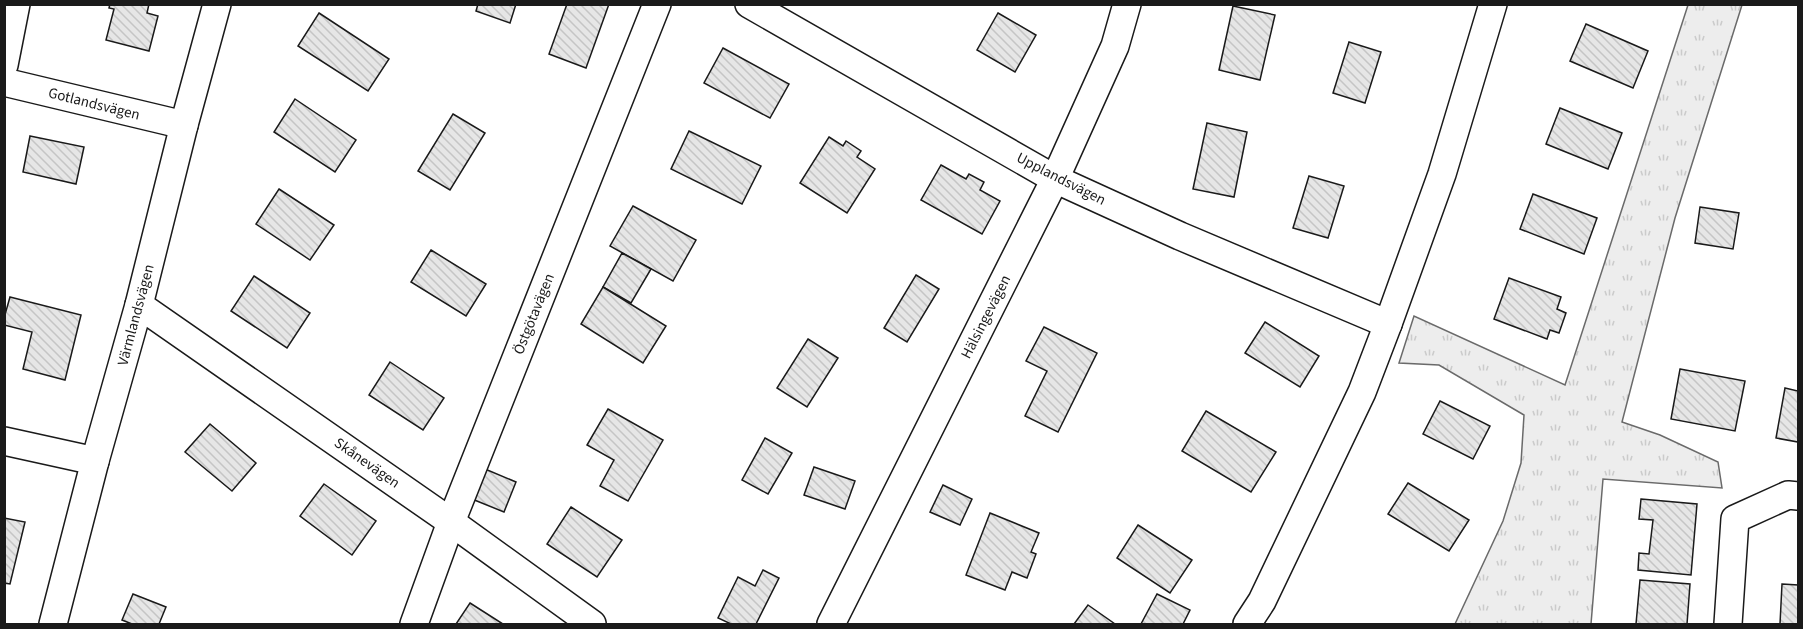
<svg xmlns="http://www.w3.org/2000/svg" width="1803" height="629" viewBox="0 0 1803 629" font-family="'Source Sans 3',sans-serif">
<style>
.park{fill:url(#park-tufts);stroke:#6a6a6a;stroke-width:1.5}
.building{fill:url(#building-back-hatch);stroke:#1a1a1a;stroke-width:1.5}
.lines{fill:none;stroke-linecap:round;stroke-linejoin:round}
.street-casing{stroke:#1a1a1a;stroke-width:30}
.street{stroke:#fff;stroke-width:27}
.labels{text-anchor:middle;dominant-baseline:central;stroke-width:4.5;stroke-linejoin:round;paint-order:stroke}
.street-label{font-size:15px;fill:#1a1a1a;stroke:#fff}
</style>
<defs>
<pattern id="park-tufts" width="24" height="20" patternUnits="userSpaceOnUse" patternTransform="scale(1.5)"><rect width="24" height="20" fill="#ededed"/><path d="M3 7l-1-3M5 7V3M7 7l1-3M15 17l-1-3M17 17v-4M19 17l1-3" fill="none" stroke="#cbcbcb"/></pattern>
<pattern id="building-back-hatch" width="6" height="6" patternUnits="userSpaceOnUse" patternTransform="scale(1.5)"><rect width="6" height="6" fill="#e6e6e6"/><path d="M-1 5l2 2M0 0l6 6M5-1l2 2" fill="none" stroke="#c5c5c5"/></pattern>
</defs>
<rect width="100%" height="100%" fill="#fff"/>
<polygon class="park" points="1688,5 1742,5 1675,218 1622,422 1660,435 1718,462 1722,488 1603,479 1591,624 1455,624 1503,521 1521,463 1524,415 1439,365 1399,363 1414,316 1565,385"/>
<g class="building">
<polygon points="110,4 149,4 147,13 158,16 149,51 106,40 114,9 109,8"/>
<polygon points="478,4 516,4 510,23 476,11"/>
<polygon points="567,4 609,4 586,68 549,54"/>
<polygon points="1233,6 1275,15 1260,80 1219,70"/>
<polygon points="319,13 389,59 368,91 298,46"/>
<polygon points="998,13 1036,35 1015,72 977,50"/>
<polygon points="1586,24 1648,51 1633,88 1570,61"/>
<polygon points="1349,42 1381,52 1365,103 1333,93"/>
<polygon points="723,48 789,84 770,118 704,83"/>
<polygon points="295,99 356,140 335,172 274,132"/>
<polygon points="1560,108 1622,133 1608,169 1546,144"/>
<polygon points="453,114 485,133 450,190 418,171"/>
<polygon points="1207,123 1247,132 1234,197 1193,189"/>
<polygon points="689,131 761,166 742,204 671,169"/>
<polygon points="30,136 84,147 76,184 23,172"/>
<polygon points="829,137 843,146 846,141 861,151 857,157 875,169 847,213 800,183"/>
<polygon points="941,165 966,179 969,174 984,182 980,190 1000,201 982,234 921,200"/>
<polygon points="1309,176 1344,186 1328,238 1293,228"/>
<polygon points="279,189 334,225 310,260 256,224"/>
<polygon points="1533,194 1597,218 1584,254 1520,229"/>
<polygon points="633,206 696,240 673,281 610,246"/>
<polygon points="1700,207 1739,213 1733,249 1695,243"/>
<polygon points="431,250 486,284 466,316 411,282"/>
<polygon points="622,253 651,269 631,303 603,287"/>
<polygon points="916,275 939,289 907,342 884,328"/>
<polygon points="254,276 310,313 287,348 231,311"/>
<polygon points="1509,278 1561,297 1557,309 1566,313 1559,333 1550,330 1547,339 1494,319"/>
<polygon points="603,287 666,326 643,363 581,324"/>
<polygon points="10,297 81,315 65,380 23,369 32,332 4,325 4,318"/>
<polygon points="1265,322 1319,356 1300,387 1245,353"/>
<polygon points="1044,327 1097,353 1058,432 1025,416 1047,371 1026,361"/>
<polygon points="808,339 838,358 807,407 777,388"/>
<polygon points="390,362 444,398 423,430 369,395"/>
<polygon points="1680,369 1745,381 1735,431 1671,419"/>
<polygon points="1785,388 1798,391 1798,442 1776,438"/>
<polygon points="1440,401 1490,426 1473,459 1423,434"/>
<polygon points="608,409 663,440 628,501 600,486 614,460 587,445"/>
<polygon points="1206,411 1276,452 1251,492 1182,451"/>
<polygon points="210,424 256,463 232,491 185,452"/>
<polygon points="765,438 792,453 768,494 742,480"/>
<polygon points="814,467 855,481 845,509 804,495"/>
<polygon points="485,469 516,482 504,512 472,499"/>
<polygon points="1408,483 1469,520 1449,551 1388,514"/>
<polygon points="324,484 376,521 352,555 300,516"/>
<polygon points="943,485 972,499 960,525 930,512"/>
<polygon points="1641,499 1697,504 1691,575 1638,570 1639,553 1649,554 1653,520 1639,519"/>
<polygon points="571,507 622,540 597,577 547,544"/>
<polygon points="990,513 1039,533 1031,552 1036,554 1027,578 1012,572 1005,590 966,575"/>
<polygon points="4,518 25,522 10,584 4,583"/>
<polygon points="1138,525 1192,560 1170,593 1117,558"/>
<polygon points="763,570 779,578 756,624 731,624 718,618 738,577 755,586"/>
<polygon points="1640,580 1690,584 1687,624 1636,624"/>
<polygon points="1782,584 1798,585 1798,624 1780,624"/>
<polygon points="133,594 166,607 159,624 132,624 122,620"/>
<polygon points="1157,594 1190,610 1183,624 1141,624"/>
<polygon points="470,603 503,624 456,624"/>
<polygon points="1088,605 1115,624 1074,624"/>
</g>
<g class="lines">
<defs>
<g id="street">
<polyline points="749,4 1055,179 1180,236 1388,324 1442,174 1493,4"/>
<polyline points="4,65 16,4"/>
<polyline points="4,82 184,125"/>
<polyline points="139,305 451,522 592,624"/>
<polyline points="4,441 95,461"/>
<polyline points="53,624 95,461 139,305 184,125 217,4"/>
<polyline points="414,624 451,522 657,4"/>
<polyline points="831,624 1055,179 1115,46 1127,4"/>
<polyline points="1247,624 1262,601 1362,392 1388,324"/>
<polyline points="1728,624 1735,519 1788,495 1798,496"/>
</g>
</defs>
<use href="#street" class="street-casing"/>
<use href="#street" class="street"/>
</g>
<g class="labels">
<g class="street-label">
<text transform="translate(94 104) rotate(14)">Gotlandsvägen</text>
<text transform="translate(1061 179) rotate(27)">Upplandsvägen</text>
<text transform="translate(534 314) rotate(-68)">Östgötavägen</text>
<text transform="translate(136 315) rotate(-75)">Värmlandsvägen</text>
<text transform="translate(986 317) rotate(-63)">Hälsingevägen</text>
<text transform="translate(367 463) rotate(35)">Skånevägen</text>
</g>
</g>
<rect width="1803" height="629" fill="none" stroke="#1a1a1a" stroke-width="12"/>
</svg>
